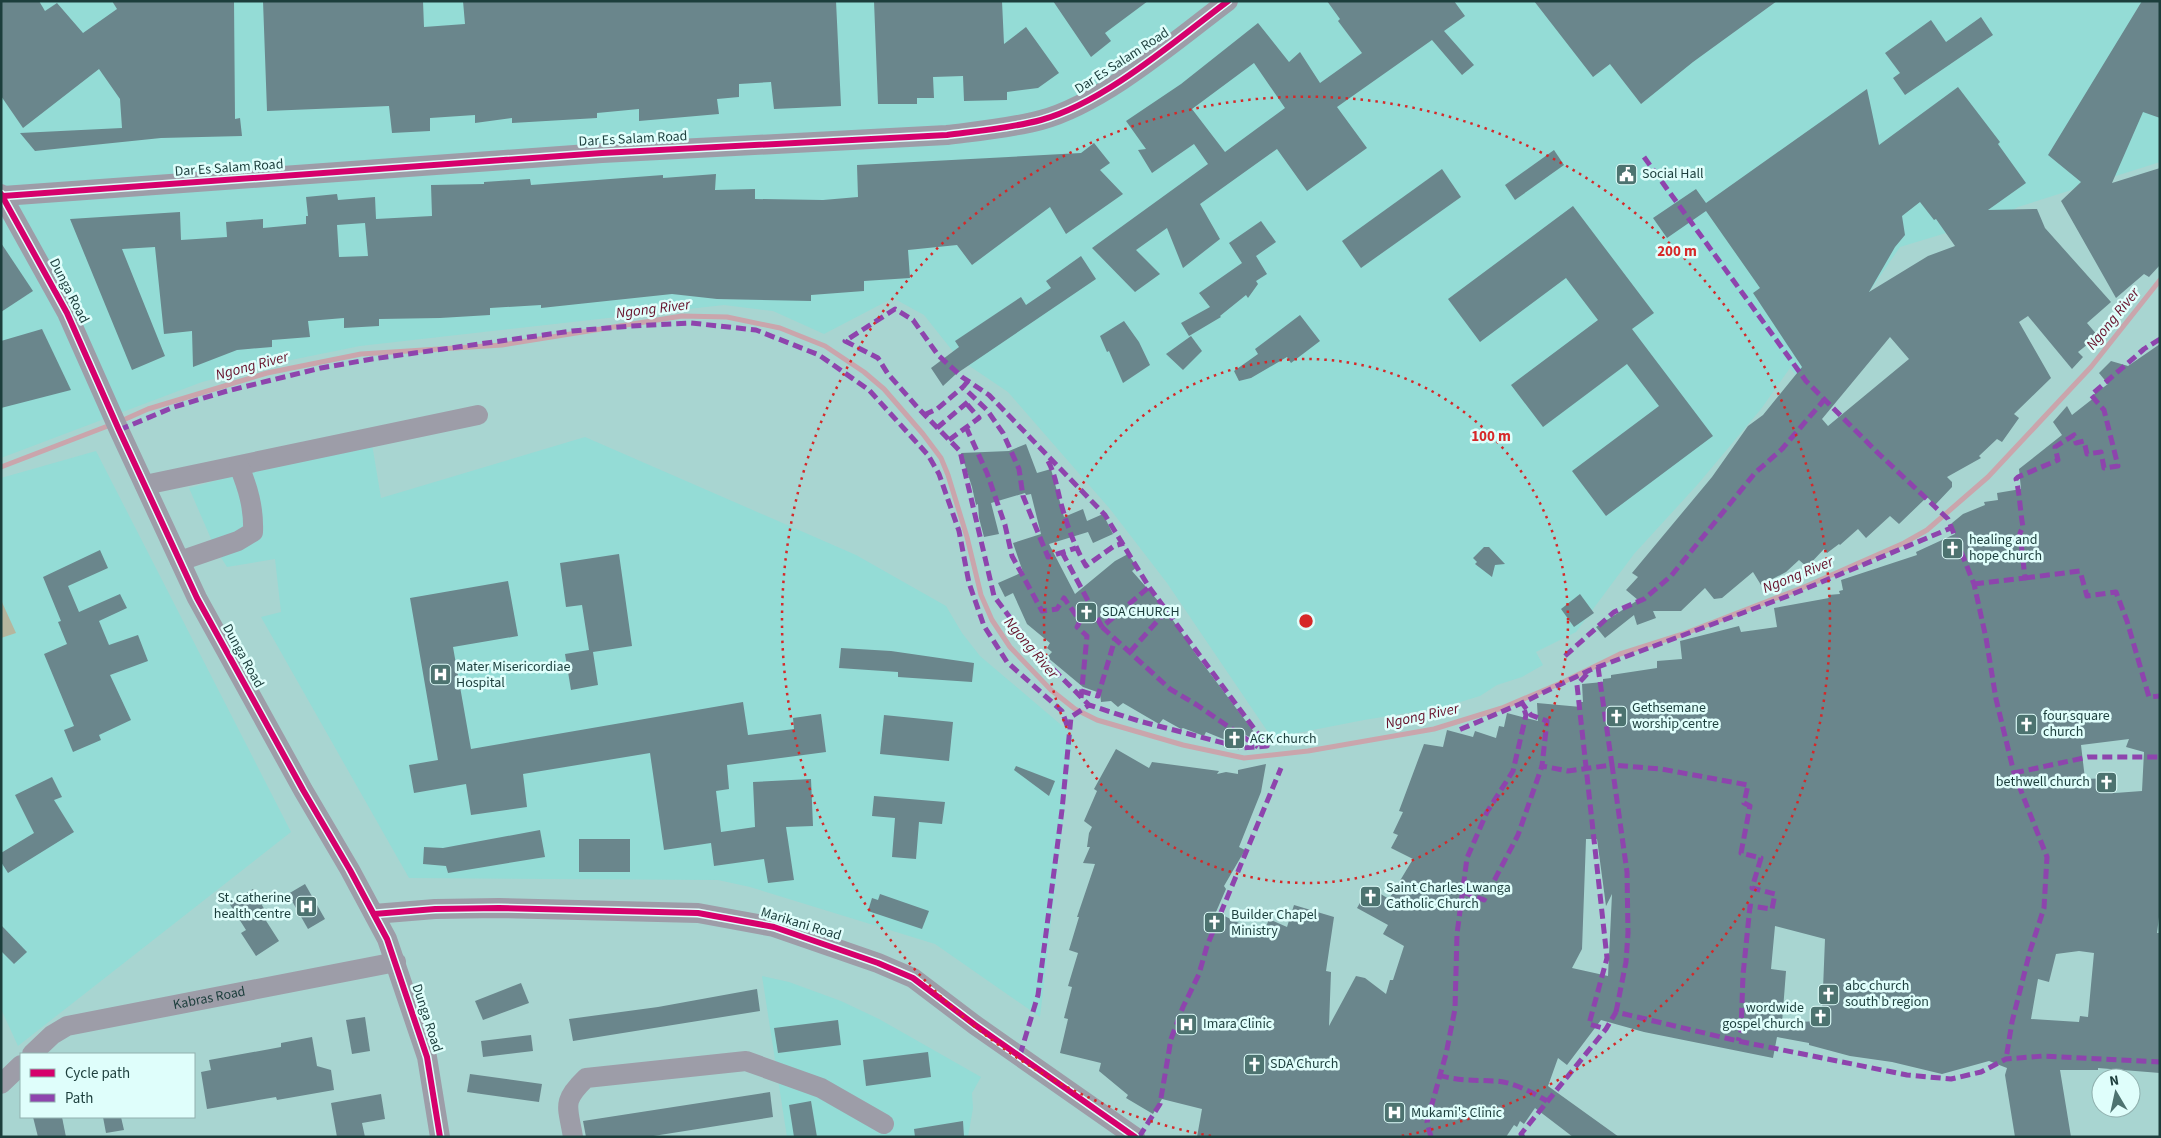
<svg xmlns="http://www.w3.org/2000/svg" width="2161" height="1138" viewBox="0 0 2161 1138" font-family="'Source Sans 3',sans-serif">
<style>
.built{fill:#94dcd6}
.green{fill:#b5b69e}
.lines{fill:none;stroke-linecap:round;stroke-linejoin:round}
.stream{stroke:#caa5ac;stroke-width:5}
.building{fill:#6a868c;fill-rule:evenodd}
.minor{stroke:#9d9da8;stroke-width:20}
.quiet{stroke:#8e44ad;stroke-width:5;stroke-dasharray:10 5;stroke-linecap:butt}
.cycleway-casing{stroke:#dffefb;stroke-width:9}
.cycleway{stroke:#d6006c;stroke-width:6}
.ring{fill:none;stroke:#d62828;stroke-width:2.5;stroke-dasharray:2.5 5}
.labels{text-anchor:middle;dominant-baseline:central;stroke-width:5;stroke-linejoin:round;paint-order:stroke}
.street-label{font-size:14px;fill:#1c3e3c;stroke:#dffefb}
.poi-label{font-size:14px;fill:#1c3e3c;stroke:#dffefb;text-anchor:start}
.water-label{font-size:15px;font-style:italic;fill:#67122b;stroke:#dffefb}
.centre{fill:#d62828;stroke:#dffefb;stroke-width:2.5}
.ring-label{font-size:15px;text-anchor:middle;font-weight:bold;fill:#d62828;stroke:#dffefb;stroke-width:5;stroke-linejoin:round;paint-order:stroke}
</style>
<rect width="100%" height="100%" fill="#a8d5d1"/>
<g class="built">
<polygon points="1,1 2160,1 2160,162 2018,207 1999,217 1900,247 1852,317 1797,376 1790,368 1761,409 1698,484 1634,554 1576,632 1536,652 1543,665 1522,677 1497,685 1480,696 1444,707 1364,720 1272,738 1167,583 1110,509 1008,392 959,359 924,315 893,298 824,334 773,311 724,305 360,346 281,362 202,382 1,458"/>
<polygon points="585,437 856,555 946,606 962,633 980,656 1073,735 1040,1017 935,944 750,887 718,880 409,878 261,617 281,612 275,559 227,567 215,548 189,488 371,438 381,498"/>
<polygon points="96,451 291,832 18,1046 1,1009 1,478"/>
<polygon points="762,976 789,982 841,1001 879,1019 981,1077 972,1093 973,1108 968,1137 787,1137"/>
</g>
<polygon class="green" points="1,600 16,633 1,638"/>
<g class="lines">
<g class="stream">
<polyline points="121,421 148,409 267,373 361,354 502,345 682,316 727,317 780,328 825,346 864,372 884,389 923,434 941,458 948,475 967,537 981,595 992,620 1010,647 1051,690 1075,709 1097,720 1183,745 1244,758 1308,751 1434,729 1502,708 1561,683 1620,654 1683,634 1802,588 1904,543 1927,530 1988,477 2091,367 2160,280"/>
<polyline points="1,467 113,424"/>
</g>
</g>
<g class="building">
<polygon points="1,1 39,1 45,11 57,3 83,33 117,9 112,1 234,1 235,119 240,118 242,136 161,138 35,151 20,133 122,128 120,99 99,69 23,128 1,96"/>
<polygon points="263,1 423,1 424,27 465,24 463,1 836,1 841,106 774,109 771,82 739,84 739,97 717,99 719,114 639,121 639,109 597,113 597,118 512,123 512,118 475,123 475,115 430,118 430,131 392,133 389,106 267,111"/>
<polygon points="874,1 1002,1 1004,44 1026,27 1059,73 1038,88 1007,92 1007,100 964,101 963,76 933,77 934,98 917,98 917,104 878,104"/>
<polygon points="1053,1 1148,1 1105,33 1111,41 1091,57"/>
<path d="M1327,1H1454L1465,16L1444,31L1474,65L1462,75L1432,40L1337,107L1367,148L1307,191L1277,149L1200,204L1220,239L1183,268L1167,228L1136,250L1160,274L1135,292L1092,248L1208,164L1194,144L1152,173L1138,150L1146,149L1126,121L1181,84L1258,23L1289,62L1300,52L1320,83L1362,53L1338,21L1340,19ZM1254,63L1285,108L1225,152L1192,109Z"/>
<polygon points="1534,1 1777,1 1693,62 1641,104 1610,64 1593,77"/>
<polygon points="2142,1 2160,1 2160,118 2143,112 2112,183 2160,168 2160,265 2149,277 2144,274 2116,298 2061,201 2081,182 2048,155"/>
<polygon points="1981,17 1993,35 1905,95 1893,78 1900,73 1885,53 1931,20 1946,42"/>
<path d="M1958,87L2000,142L1998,144L2026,183L1988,210L2037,209L2045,228L2111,302L2087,323L2098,336L2078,352L2083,357L2072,369L2028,316L2019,322L2051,378L2014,414L2019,418L2002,442L1997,439L1979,456L1981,458L1947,477L1952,482V487L1935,505L1927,497L1899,524L1890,516L1866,538L1858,529L1840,545L1839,544L1827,553L1824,549L1807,567L1799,560L1786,572L1761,585L1753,572L1722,598L1714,599L1705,588L1681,611H1653L1656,618L1637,625L1634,615L1605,638L1596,627L1638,600L1626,590L1638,577L1632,573L1712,477L1748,426L1763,415L1802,367L1753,293L1760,288L1706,211L1667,238L1653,218L1696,189L1706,203L1867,89L1879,145ZM1920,202L1934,220L1936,219L1955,246L1928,256L1869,292L1895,247L1905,235L1902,216ZM1890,337L1909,359L1828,426L1822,419Z"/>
<path d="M1094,143L1110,163L1100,170L1123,194L1066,234L1050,207L972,265L957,245L908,250L910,278L864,281V291L811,295V301L717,299L672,294L541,308V305L490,308V315L440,318L379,319V326L344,328V318L308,321L310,337L272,340V347L237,350L193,367L192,331L164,334L155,247L122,249L165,356L132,370L70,219L180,212L181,240L227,237L226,222L263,219V228L306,224V216H308L306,197L337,194L338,200L375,197L376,219L432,216L431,185L484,184V182L530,179L531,185L663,175V178L716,174L715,190L755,189V199L823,200L858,197L857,165L1081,153ZM365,223L368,256L339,257L337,225Z"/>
<polygon points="1554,150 1564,165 1515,200 1505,185"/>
<polygon points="1442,169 1461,197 1361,268 1342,241"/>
<polygon points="1573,206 1654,313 1632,329 1713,436 1606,516 1572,471 1659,406 1627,364 1543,427 1511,385 1598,320 1566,278 1480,342 1448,299"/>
<polygon points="1261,221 1276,242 1256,256 1267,274 1256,281 1258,284 1248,298 1246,295 1220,316 1221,317 1189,336 1181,323 1210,307 1199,293 1242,263 1229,243"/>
<polygon points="1,243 33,291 1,312"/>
<polygon points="1081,256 1096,279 956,374 943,386 931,368 959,347 955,341 1021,297 1026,305 1051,288 1046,281"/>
<polygon points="1300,315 1320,341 1291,363 1287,357 1251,378 1239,381 1234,371 1258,354 1255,349"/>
<polygon points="1124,321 1139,342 1150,365 1123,383 1109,351 1107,352 1100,336"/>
<polygon points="42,329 71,390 1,408 1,341"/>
<polygon points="1191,336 1202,351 1183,370 1166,354"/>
<path d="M2160,344V909L2157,933H2160V1073L2098,1068V1070H2060L2071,1137H2015L2005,1075L2007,1068L1989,1061L1942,1074L1892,1062L1850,1056L1809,1045V1043L1777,1037L1773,1058L1644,1032L1601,1020L1567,1065L1558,1058L1548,1086L1619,1137H1573L1535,1108L1524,1124L1520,1121L1517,1127L1514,1125L1506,1137H1197L1202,1109L1162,1099L1153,1114L1126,1098L1128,1095L1099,1071L1101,1063L1060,1053L1068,1019L1064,1018L1072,987L1068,986L1078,953L1069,950L1079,917H1077L1095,864L1083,863L1090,847H1087L1089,833L1092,827L1084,821L1097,791L1094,789L1116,749L1149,768L1152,762L1219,771L1217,774L1226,772L1238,774V770L1266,764L1261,792L1239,847L1245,850L1224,886L1226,889L1216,912L1260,933L1261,931L1264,932L1269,919L1287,927L1294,905L1334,917L1326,971L1331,972L1329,1026L1356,976L1365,978L1386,994L1390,980H1393L1404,946L1383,934L1388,925L1357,908L1369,887L1389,899L1413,859L1391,848L1398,835L1393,833L1403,812L1399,811L1424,744L1443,747L1447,730L1473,737L1475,731L1496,738L1499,726L1504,727L1507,713L1538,721L1537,703L1581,707L1580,702H1583L1582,684L1603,682V679L1611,678V675L1657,668V661L1682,659L1680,641L1739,626L1741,632L1777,627L1774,608L1829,598L1828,595L1840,594L1839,591L1843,590L1841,580L1917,555L1916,552L1955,534L1952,523L1963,514L1985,505L1984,502L1998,500L1997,493L2021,489L2019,469L2062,435L2053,422L2067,406L2072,415L2095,397L2093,395L2108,384L2099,373L2111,361L2128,366ZM2129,739L2126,747L2144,752L2142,791L2115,793L2112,792L2111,778L2085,779L2081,745ZM1586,839H1597L1606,906L1612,894L1608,976L1572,968L1582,949ZM1775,926L1825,939L1822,1014H1819L1817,1021L1782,1023L1786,971L1771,969ZM2079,951L2094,953L2088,1017L2080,1016L2079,1022L2031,1019L2038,979L2049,982L2056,954Z"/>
<polygon points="1026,444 1037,473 1051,469 1064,517 1083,509 1087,521 1103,514 1113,534 1093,543 1088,532 1049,544 1075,594 1115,561 1128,554 1137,567 1132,571 1166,610 1197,656 1263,744 1238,731 1233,743 1206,732 1204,736 1183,728 1181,729 1163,719 1159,724 1123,703 1118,707 1111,701 1101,702 1100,693 1083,687 1047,657 1052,652 1047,648 1050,643 1027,624 1013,593 1005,597 998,583 1023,572 1013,543 1041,534 1031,494 1026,495 1025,493 991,503 999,534 984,537 979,518 978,504 976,505 972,487 961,453 1009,451"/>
<polygon points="1484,547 1489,547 1505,564 1495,565 1492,577 1475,564 1477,562 1473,558"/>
<polygon points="100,550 108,568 68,586 79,612 120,594 127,608 99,621 109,645 138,635 148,661 110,675 131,720 99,735 101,740 73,752 64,730 74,726 44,654 67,644 58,622 61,621 43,577"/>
<polygon points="619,554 632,646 593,652 598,685 571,690 565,654 589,650 582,605 566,607 560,563"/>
<polygon points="508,581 518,636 453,647 471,749 743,702 748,735 794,729 793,718 821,714 826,752 727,765 729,789 716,791 721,832 755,827 753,782 811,779 813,826 786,827 794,880 768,883 764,859 714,866 711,843 664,850 650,753 523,774 527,807 471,815 466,784 414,793 409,765 438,760 410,598"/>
<polygon points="1580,594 1594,613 1574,627 1561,609"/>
<polygon points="841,648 891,651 974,663 972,682 898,677 898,672 839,668"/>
<polygon points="884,715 953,722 949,761 880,754"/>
<polygon points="1016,766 1055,781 1049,796 1014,770"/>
<polygon points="52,777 62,797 54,800 74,832 8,873 1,862 1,853 34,833 15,795"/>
<polygon points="874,796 945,802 942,824 919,822 916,859 892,857 895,818 872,816"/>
<polygon points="540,830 545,857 448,873 446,866 423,864 424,847 443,848"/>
<rect x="579" y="839" width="51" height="33"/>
<polygon points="305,884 325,919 308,929 288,894"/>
<polygon points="253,889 267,914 263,916 279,941 256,956 241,933 246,930 229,903"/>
<polygon points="880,894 929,911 922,929 868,911 872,898 878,900"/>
<polygon points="1,925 27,952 14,964 1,951"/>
<polygon points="521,983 529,1003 483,1020 475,1001"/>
<polygon points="757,989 760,1011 573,1041 569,1019 658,1007"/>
<polygon points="365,1017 370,1051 352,1054 346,1020"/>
<polygon points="838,1020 841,1045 778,1053 774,1028"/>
<polygon points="531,1035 533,1051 483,1057 481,1041"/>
<polygon points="312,1037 317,1066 331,1070 334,1090 277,1100 276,1097 207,1109 201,1072 211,1070 209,1060 281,1047 281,1043"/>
<polygon points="928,1052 931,1077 866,1086 863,1060"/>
<polygon points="470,1074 542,1084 539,1102 467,1092"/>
<polygon points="770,1092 773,1117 647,1137 586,1137 583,1121"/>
<polygon points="381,1094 385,1119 362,1123 365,1137 337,1137 331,1103"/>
<polygon points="811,1101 817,1137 794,1137 789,1105"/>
<polygon points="33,1117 62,1117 66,1137 38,1137"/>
<polygon points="103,1117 121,1117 124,1130 106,1133"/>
<polygon points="963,1121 964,1137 915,1137 914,1129"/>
</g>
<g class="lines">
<g class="minor">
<polyline points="1,194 67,313 119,430 197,598 303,790 350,870 387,939 427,1057 440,1137"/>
<path d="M3,196L602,153L947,135C978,131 1011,128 1041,120C1104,103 1176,40 1228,1"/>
<polyline points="145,485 478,415"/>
<path d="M180,561L238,541L253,532C254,508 248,488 239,466"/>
<polyline points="374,914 435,909 499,908 698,913 774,927 878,963 913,978 975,1025 1135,1137"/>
<path id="s1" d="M32,1054L52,1035L67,1026L396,962"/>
<polyline points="1,1084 21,1065"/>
<path d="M573,1137C568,1106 561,1102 586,1078L746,1061L821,1088L884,1124"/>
</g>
<g class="quiet">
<polyline points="1644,157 1806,381 1878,453 1948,519 1974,584 1986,638 1996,699 2014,773 2047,857 2044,908 2030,951 2012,1022 2006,1059"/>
<polyline points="968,381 963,387 987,410 1003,433 1019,469 1023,496 1048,557 1076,548"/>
<polyline points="924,415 937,409 963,387"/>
<polyline points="966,427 987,473 1005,525 1012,556 1042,611 1057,609 1064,598 1080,621 1077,627 1087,636 1081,698"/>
<polyline points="937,428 970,400"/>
<polyline points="119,430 174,407 227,391 321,368 372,359 572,331 631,326 691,323 756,330 819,355 869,390 928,455 939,474 959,531 969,583 984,626 1007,662 1062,711 1068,728"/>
<polyline points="949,440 979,418 966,403"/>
<path d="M1048,461C1056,476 1057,490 1062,507C1068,528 1075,547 1086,566L1114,546L1124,543"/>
<polyline points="1062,552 1102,627 1149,587"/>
<polyline points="2025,578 2080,571 2087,596 2116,592 2127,621 2149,697 2160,696"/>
<path d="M1974,584L2025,578L2020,533L2023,527C2020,511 2020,495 2016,479L2018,477L2058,460L2055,447L2074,435L2076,443L2084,441L2087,454L2101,452L2104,468L2118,466L2104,410L2091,395L2144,349L2160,339"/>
<polyline points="1102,627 1170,689 1197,705 1258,747"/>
<polyline points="1130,652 1167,610"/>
<polyline points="1565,656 1614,612 1644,599 1671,576 1755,473 1782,449 1824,400"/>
<polyline points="1598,667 1612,765 1661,769 1748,785 1744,803 1750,806 1741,853 1761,858 1752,888 1775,894 1772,909 1750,906 1743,975 1741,1031 1738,1041"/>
<polyline points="1587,674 1577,685 1607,958 1589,1024 1606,1029"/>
<polyline points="1081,691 1098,696 1115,639"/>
<polyline points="2014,773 2088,757 2160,757"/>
<polyline points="1463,892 1484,900 1518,835 1542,766"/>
<polyline points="1616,1012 1626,962 1628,933 1627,872 1612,765 1568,771 1542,766 1547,721 1531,715 1522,703 1590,670 1788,596 1951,528"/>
<polyline points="1020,1055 1038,995 1062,810 1071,717 1089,705 1035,651 994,596 960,451 918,408 888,374 878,358 845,341 895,309 913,320 938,355 962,377 989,395 1105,515 1149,587 1267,746 1243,748 1139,721 1089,705"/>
<path d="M1439,1075C1457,1081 1475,1080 1493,1081C1512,1081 1531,1092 1547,1101"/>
<polyline points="1139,1137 1160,1104 1171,1039 1183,1007 1199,974 1207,946 1281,768"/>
<polyline points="1431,1137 1427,1122 1446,1054 1455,1009 1457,934 1467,858 1487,812 1513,771 1526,715 1522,703 1459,730"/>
<polyline points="1523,1137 1521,1134 1606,1029 1616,1012 1738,1041 1907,1075 1951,1079 1981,1072 2006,1059 2043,1056 2160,1062"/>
</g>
<defs>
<g id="cycleway">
<polyline points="1,194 67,313 119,430 197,598 303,790 350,870 387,939 427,1057 440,1137"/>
<path d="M3,196L602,153L947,135C978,131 1011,128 1041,120C1104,103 1176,40 1228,1"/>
<polyline points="374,914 435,909 499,908 698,913 774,927 878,963 913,978 975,1025 1135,1137"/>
</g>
</defs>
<use href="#cycleway" class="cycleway-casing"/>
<use href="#cycleway" class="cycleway"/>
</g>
<g class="ring">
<circle cx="1306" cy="621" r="262"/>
<path d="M1211 1136A524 524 0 1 1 1401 1136"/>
</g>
<defs>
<symbol id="civic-square" viewBox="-11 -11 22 22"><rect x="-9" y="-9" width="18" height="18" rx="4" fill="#4d7370" stroke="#dffefb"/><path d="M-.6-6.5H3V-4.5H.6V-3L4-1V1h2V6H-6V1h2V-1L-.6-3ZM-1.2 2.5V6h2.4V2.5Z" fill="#fff"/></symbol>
<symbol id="church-square" viewBox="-11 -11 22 22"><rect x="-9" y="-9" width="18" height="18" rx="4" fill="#4d7370" stroke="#dffefb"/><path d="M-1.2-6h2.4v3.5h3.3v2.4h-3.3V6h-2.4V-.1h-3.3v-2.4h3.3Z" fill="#fff"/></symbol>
<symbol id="hospital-square" viewBox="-11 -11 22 22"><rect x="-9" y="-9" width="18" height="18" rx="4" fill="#4d7370" stroke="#dffefb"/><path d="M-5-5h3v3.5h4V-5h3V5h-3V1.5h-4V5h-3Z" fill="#fff"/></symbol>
</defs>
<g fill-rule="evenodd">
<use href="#civic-square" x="1614" y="162" width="25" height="25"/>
<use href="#church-square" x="1940" y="536" width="25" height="25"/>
<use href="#church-square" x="1074" y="600" width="25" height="25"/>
<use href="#hospital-square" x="428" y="662" width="25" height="25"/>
<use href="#church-square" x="1604" y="704" width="25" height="25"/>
<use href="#church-square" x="2014" y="712" width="25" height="25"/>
<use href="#church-square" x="1222" y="726" width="25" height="25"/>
<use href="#church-square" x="2094" y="770" width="25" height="25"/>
<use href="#church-square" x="1358" y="884" width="25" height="25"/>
<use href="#hospital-square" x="294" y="894" width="25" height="25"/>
<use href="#church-square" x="1202" y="910" width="25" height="25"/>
<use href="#church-square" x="1816" y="982" width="25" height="25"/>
<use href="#church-square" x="1808" y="1004" width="25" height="25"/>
<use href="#hospital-square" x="1174" y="1012" width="25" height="25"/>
<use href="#church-square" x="1242" y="1052" width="25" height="25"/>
<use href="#hospital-square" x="1382" y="1100" width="25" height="25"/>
</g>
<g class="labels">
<g class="street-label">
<text transform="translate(1122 61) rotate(-33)">Dar Es Salam Road</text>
<text transform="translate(633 139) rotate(-3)">Dar Es Salam Road</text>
<text transform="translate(229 168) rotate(-4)">Dar Es Salam Road</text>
<text transform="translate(69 291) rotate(63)">Dunga Road</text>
<text transform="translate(243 656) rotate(61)">Dunga Road</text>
<text transform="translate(801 924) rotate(17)">Marikani Road</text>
<text stroke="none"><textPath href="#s1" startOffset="190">Kabras Road</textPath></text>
<text transform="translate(427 1018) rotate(72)">Dunga Road</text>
</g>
<g class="poi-label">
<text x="1642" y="174">Social Hall</text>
<text x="1969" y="540">healing and<tspan x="1969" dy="16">hope church</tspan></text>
<text x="1102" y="612">SDA CHURCH</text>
<text x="456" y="667">Mater Misericordiae<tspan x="456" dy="16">Hospital</tspan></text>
<text x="1632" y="708">Gethsemane<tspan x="1632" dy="16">worship centre</tspan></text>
<text x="2043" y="716">four square<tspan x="2043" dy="16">church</tspan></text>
<text x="1250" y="739">ACK church</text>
<text x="2090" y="782" text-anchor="end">bethwell church</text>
<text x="1386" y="888">Saint Charles Lwanga<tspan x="1386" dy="16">Catholic Church</tspan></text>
<text x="291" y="898" text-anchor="end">St. catherine<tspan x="291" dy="16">health centre</tspan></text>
<text x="1231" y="915">Builder Chapel<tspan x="1231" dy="16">Ministry</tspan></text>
<text x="1845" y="986">abc church<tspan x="1845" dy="16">south b region</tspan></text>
<text x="1804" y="1008" text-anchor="end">wordwide<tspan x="1804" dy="16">gospel church</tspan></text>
<text x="1203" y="1024">Imara Clinic</text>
<text x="1270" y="1064">SDA Church</text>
<text x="1411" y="1113">Mukami's Clinic</text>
</g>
<g class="water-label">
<text transform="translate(653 309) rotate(-7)">Ngong River</text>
<text transform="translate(2113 319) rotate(-51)">Ngong River</text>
<text transform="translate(252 366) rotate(-15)">Ngong River</text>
<text transform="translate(1798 575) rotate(-22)">Ngong River</text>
<text transform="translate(1031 648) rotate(50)">Ngong River</text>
<text transform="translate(1422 716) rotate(-12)">Ngong River</text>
</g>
</g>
<circle cx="1306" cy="621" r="8" class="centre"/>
<g class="ring-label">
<text x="1677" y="256">200 m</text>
<text x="1491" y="441">100 m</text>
</g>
<rect width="2161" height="1138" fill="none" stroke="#1c3e3c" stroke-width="5"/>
<rect x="20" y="1053" width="175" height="65" fill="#dffefb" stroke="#91b1af"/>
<rect x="30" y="1069" width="25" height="8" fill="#d6006c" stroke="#91b1af"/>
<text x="65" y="1078" font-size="15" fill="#1c3e3c">Cycle path</text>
<rect x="30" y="1094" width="25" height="8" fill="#8e44ad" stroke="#91b1af"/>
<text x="65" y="1103" font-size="15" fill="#1c3e3c">Path</text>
<g transform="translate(2116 1093) rotate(351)"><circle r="24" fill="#dffefb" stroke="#91b1af"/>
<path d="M0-4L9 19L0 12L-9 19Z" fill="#4d7370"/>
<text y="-8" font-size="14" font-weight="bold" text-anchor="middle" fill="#1c3e3c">N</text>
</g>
</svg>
